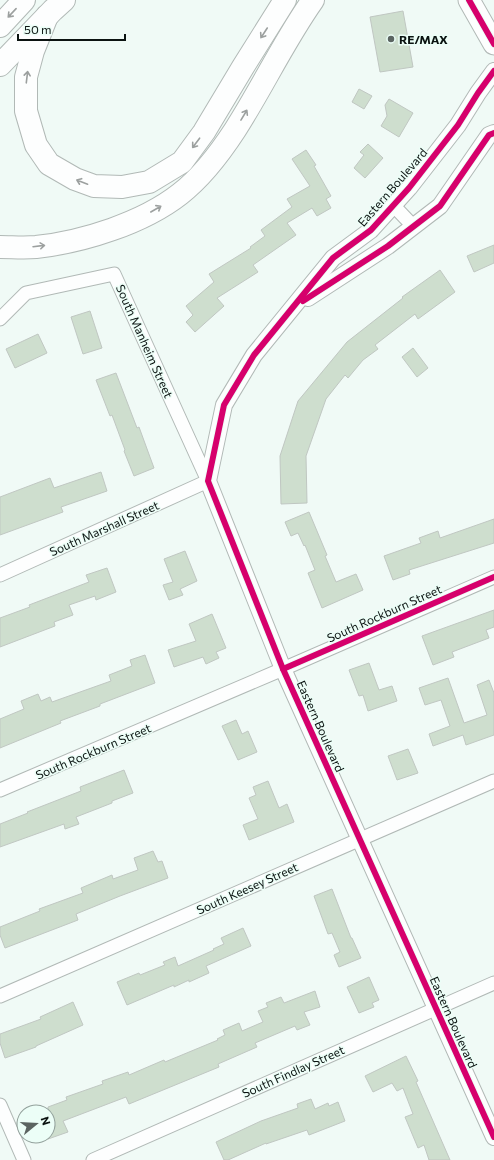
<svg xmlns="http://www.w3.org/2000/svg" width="494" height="1160" viewBox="0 0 494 1160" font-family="Commissioner,sans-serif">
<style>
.building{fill:#cedece;stroke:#c0c7c2}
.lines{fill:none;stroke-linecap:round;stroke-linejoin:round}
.minor-casing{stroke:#b1b9b6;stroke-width:15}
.tertiary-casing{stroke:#b1b9b6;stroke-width:18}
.primary-casing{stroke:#b1b9b6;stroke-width:23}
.motorway-casing{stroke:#b1b9b6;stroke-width:24}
.minor{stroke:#fdfefe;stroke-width:13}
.tertiary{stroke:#fdfefe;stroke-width:16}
.primary{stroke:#fdfefe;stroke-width:21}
.motorway{stroke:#fdfefe;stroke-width:22}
.cycleway-casing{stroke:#ecfef7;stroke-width:8}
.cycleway{stroke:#d6006c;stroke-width:6}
.oneway{stroke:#9ca09f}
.poi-dot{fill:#5b6461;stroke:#ecfef7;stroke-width:1.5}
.labels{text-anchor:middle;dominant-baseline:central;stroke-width:3;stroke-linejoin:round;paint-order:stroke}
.poi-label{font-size:12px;font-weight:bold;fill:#0b1311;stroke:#ecfef7;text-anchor:start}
.street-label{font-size:12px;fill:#0b1311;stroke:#ecfef7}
</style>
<rect width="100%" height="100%" fill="#f0faf6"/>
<g class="building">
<polygon points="403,11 413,67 380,72 370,17"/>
<polygon points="359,89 372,96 364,109 352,102"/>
<polygon points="389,99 413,113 399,137 381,126 387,116 385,105"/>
<polygon points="368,144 383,158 365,178 354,168 364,155 360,152"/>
<polygon points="306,150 316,165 314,166 331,196 326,199 331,208 317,216 312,208 287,223 296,235 253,265 258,272 217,298 224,306 195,332 186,322 193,315 186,306 214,282 209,274 251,248 250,247 265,236 261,230 292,207 287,199 310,186 292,159"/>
<polygon points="494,245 494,263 474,272 467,256"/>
<polygon points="440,270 455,292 418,319 415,314 375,345 378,349 363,360 348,378 345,375 326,399 306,456 307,503 281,504 280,456 298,401 347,342 403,298 402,297"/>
<polygon points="90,311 102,348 83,354 71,317"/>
<polygon points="38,334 47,353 15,368 6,349"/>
<polygon points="413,348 428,368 417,377 402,357"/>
<polygon points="116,373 137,428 139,427 154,468 134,476 124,451 125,450 112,415 110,416 96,380"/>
<polygon points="101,472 107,491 61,507 63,512 0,535 0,497 50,478 54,488"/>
<polygon points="309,512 327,555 325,556 336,582 356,574 363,590 322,608 308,573 315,570 305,545 304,546 298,533 291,536 285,522"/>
<polygon points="494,519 494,543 409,570 410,574 393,580 384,556 421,543 419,538 438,531 440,538"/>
<polygon points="185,551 197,581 180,589 183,595 169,600 163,585 173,582 164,559"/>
<polygon points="107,568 116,592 96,600 95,596 69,605 73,615 54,622 55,626 0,647 0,618 30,607 29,605 89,582 86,575"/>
<polygon points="494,610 494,627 486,630 489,638 452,652 454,657 433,665 422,636"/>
<polygon points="212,614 226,648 216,652 219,658 206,664 203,657 174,667 168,650 196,641 189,624"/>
<polygon points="145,655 155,683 100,704 100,706 60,721 61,723 0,748 0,719 24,709 21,701 38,694 41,701 50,697 52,702 111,681 109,675 132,666 130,660"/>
<polygon points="369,663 379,690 392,686 397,701 368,711 363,695 359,696 349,670"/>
<polygon points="448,678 464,723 487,715 477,685 489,680 494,693 494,735 466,745 463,735 433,746 429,734 450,726 441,700 425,705 419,688"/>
<polygon points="236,720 242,734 248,731 257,752 238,760 222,726"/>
<polygon points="408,749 418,773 397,780 388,756"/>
<polygon points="124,770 133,793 112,801 112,803 76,817 79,824 65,829 64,824 0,847 0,824 28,813 27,812 81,791 80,787"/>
<polygon points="268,781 279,808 287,804 294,822 249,840 243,825 258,819 249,798 256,795 253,787"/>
<polygon points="153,851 158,862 162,861 168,878 120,896 76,914 78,920 5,948 0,935 0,927 40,911 39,909 83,893 81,888 112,875 113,879 138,870 134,858"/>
<polygon points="332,889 351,938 352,938 361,958 339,967 334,955 340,952 332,933 328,934 314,896"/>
<polygon points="243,928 251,946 206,966 209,973 189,982 189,980 174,987 174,985 127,1005 117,982 139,973 140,975 165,965 163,962 175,957 178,966 214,950 213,949 224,944 221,938"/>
<polygon points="369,977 379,1000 372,1003 374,1007 359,1013 347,987"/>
<polygon points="315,991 320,1007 304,1012 310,1025 297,1030 295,1026 255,1043 257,1047 218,1064 219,1067 129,1104 126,1097 63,1121 68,1132 48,1139 48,1107 67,1100 66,1097 103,1084 102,1081 128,1072 129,1075 164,1060 165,1062 218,1040 217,1039 225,1035 223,1030 239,1023 242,1031 263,1022 258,1011 268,1007 266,1003 281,997 284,1003"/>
<polygon points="73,1002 83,1025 36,1046 36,1047 5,1058 0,1043 0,1034 41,1019 40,1017"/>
<polygon points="406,1056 418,1081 416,1082 450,1160 429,1160 424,1145 418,1148 405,1117 413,1114 403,1088 397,1091 392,1083 373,1092 365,1076"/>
<polygon points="311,1099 315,1109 328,1103 329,1106 338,1102 345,1121 309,1135 307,1130 266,1144 266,1143 228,1160 224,1160 216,1142 261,1121 298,1108 297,1104"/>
</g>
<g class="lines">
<defs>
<g id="minor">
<polyline points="393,205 413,226"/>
<polyline points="0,319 26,293 114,274 208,481 0,575"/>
<polyline points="0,790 283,669 494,577"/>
<polyline points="0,996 494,781"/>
<polyline points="0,1105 24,1160"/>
<polyline points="93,1160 494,983"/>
</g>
<g id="tertiary">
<polyline points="494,71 478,93 458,125 409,188 371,230 333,258 254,355 224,405 208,481 283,669 494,1137"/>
<polyline points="308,298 388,246 440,206 489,135 494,133"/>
</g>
<polyline id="primary" points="469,0 494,44"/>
<g id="motorway">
<polyline points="47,16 33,51 26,77 26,111 36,145 49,164 75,179 94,186 122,187 149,182 182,162 204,132 243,67 285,0"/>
<polyline points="0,26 24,0"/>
<polyline points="0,65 53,10 64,0"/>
<path d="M0,247C12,247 24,248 36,247C83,242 143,223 180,194C202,177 220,153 235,130C262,88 284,41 313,0"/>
</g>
</defs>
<use href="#minor" class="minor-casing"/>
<use href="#tertiary" class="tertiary-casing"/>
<use href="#primary" class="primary-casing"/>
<use href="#motorway" class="motorway-casing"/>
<use href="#minor" class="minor"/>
<use href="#tertiary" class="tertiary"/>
<use href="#primary" class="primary"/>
<use href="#motorway" class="motorway"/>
<defs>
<g id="cycleway">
<polyline points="469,0 494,44"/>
<polyline points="494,71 478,93 458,125 409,188 371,230 333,258 254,355 224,405 208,481 283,669 494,1137"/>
<polyline points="303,301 388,246 440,206 489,135 494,133"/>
<polyline points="283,669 494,577"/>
</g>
</defs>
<use href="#cycleway" class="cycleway-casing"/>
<use href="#cycleway" class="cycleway"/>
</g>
<defs><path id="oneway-shaft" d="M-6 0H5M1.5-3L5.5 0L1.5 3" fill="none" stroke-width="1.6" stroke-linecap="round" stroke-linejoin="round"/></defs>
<g class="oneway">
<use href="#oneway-shaft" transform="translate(12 13) rotate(133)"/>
<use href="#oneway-shaft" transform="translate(264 33) rotate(123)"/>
<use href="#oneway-shaft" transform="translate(27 77) rotate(-83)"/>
<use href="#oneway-shaft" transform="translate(244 115) rotate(-59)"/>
<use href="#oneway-shaft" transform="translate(196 143) rotate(127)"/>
<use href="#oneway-shaft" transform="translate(82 182) rotate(-159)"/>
<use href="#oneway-shaft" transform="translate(156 209) rotate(-30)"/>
<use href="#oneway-shaft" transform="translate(39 246) rotate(-7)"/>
</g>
<circle class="poi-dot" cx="391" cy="39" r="4"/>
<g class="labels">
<g class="poi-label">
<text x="399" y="39">RE/MAX</text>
</g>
<g class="street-label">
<text transform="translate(392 187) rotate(-49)">Eastern Boulevard</text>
<text transform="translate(145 341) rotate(66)">South Manheim Street</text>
<text transform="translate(104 528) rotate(-24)">South Marshall Street</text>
<text transform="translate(384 613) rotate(-24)">South Rockburn Street</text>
<text transform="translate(321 726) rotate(66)">Eastern Boulevard</text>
<text transform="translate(93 751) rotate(-23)">South Rockburn Street</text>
<text transform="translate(247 888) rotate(-24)">South Keesey Street</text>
<text transform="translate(454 1022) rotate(66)">Eastern Boulevard</text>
<text transform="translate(293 1071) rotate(-24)">South Findlay Street</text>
</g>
</g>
<g transform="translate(36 1124) rotate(72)"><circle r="19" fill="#ecfef7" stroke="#92a09b"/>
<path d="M0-3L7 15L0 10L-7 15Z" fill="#5b6461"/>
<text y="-6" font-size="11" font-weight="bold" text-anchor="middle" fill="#0b1311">N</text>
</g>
<path d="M18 34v6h107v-6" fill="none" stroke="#0b1311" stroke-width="2"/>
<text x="24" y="34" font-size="12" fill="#0b1311" stroke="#ecfef7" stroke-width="3" paint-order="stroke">50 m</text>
</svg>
